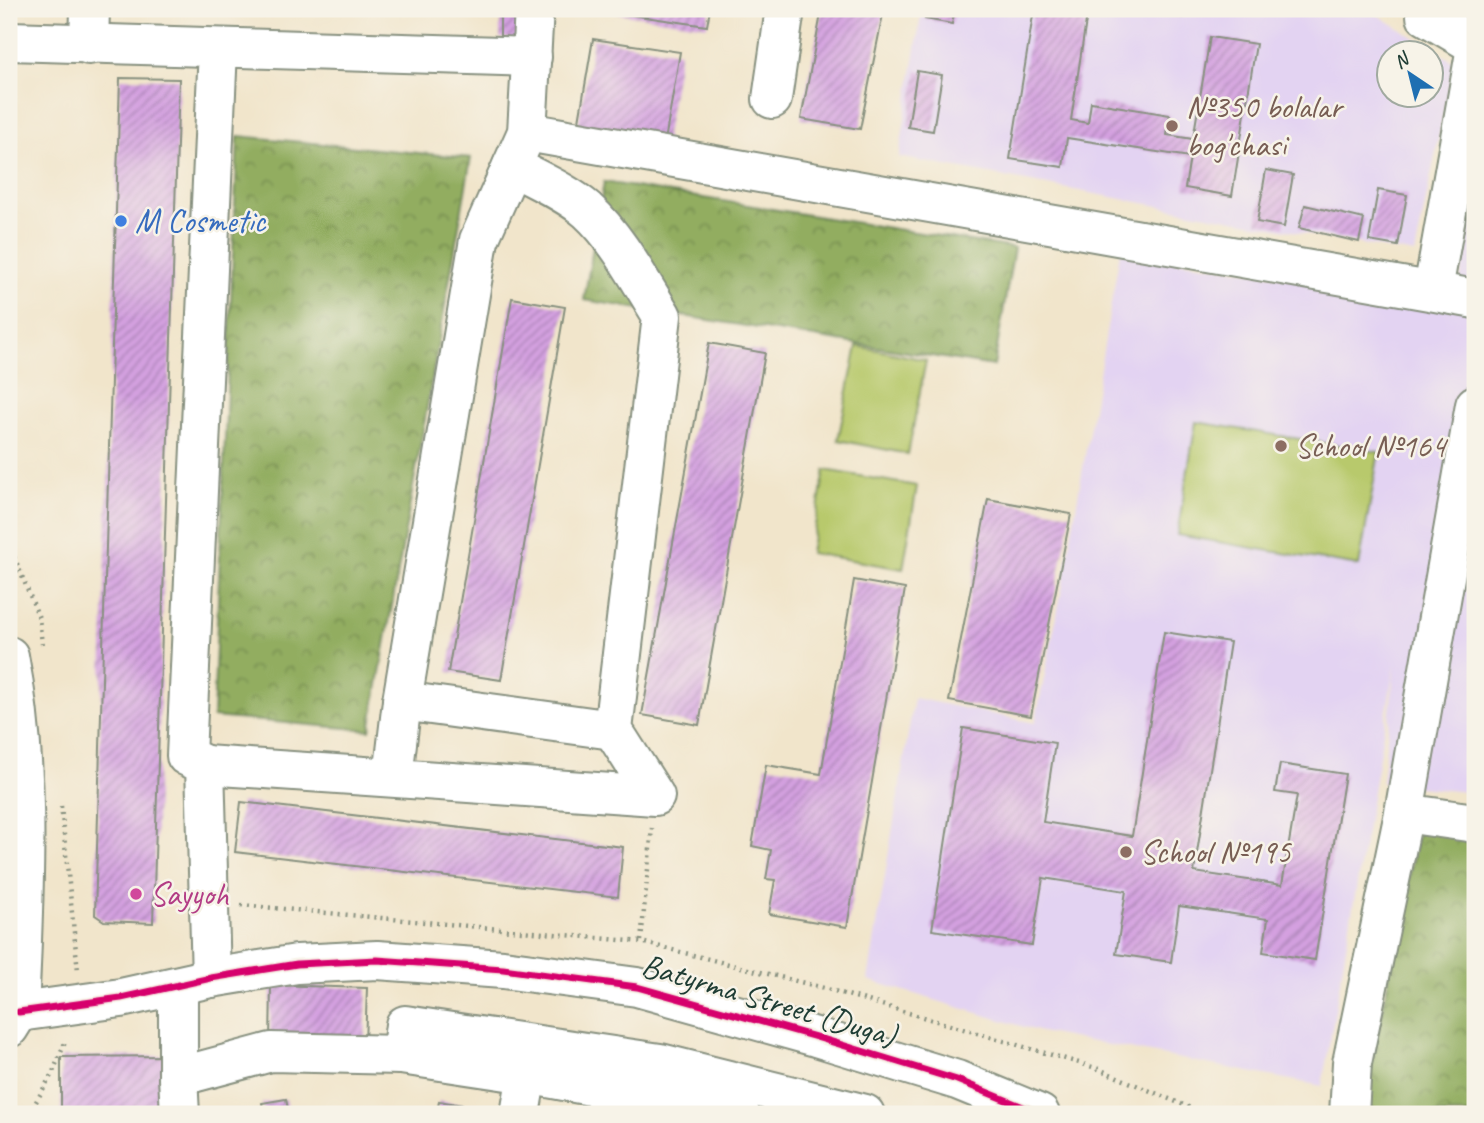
<svg xmlns="http://www.w3.org/2000/svg" width="1484" height="1123" viewBox="0 0 1484 1123" font-family="Caveat,sans-serif">
<style>
.built{fill:#e3d3f2;fill-rule:evenodd}
.green{fill:#b8c96c;stroke:#6c8350;stroke-width:2}
.forest{fill:url(#forest-crowns);stroke:#58754a;stroke-width:2}
.building{fill:url(#building-hatch)}
.lines{fill:none;stroke-linecap:round;stroke-linejoin:round}
.minor-casing{stroke:#889180;stroke-width:42}
.major-casing{stroke:#889180;stroke-width:42}
.path{stroke:#889180;stroke-width:4.5;stroke-dasharray:2 5;stroke-linecap:butt}
.minor{stroke:#fff;stroke-width:38}
.major{stroke:#fff;stroke-width:38}
.cycleway-casing{stroke:#f7f3e8;stroke-width:11}
.cycleway{stroke:#d6006c;stroke-width:7}
.education-dot{fill:#8d6e63;stroke:#f7f3e8;stroke-width:2.5}
.shop-dot{fill:#3f7fe0;stroke:#f7f3e8;stroke-width:2.5}
.hotel-dot{fill:#d1479c;stroke:#f7f3e8;stroke-width:2.5}
.labels{text-anchor:middle;dominant-baseline:central;stroke-width:5;stroke-linejoin:round;paint-order:stroke}
.education-label{font-size:33px;fill:#785e54;stroke:#f7f3e8;text-anchor:start}
.shop-label{font-size:33px;fill:#366cbe;stroke:#f7f3e8;text-anchor:start}
.hotel-label{font-size:33px;fill:#b23c85;stroke:#f7f3e8;text-anchor:start}
.street-label{font-size:33px;fill:#1f3d34;stroke:#f7f3e8}
</style>
<defs>
<pattern id="forest-crowns" width="20" height="18" patternUnits="userSpaceOnUse" patternTransform="scale(1.75)"><rect width="20" height="18" fill="#92ad60"/><path d="M2 6a3 3 0 1 1 6 0M12 15a3 3 0 1 1 6 0" fill="none" stroke="#778e50"/></pattern>
<pattern id="building-hatch" width="6" height="6" patternUnits="userSpaceOnUse" patternTransform="scale(1.75)"><rect width="6" height="6" fill="#d4a0e0"/><path d="M-1 1l2-2M0 6l6-6M5 7l2-2" fill="none" stroke="#ab84b6"/></pattern>
</defs>
<rect width="100%" height="100%" fill="#f7f3e8"/>
<filter id="ink" filterUnits="userSpaceOnUse"><feTurbulence type="fractalNoise" baseFrequency=".0143" numOctaves="2"/><feDisplacementMap in="SourceGraphic" scale="14" xChannelSelector="R" yChannelSelector="G"/><feConvolveMatrix kernelMatrix="1 2 1 2 8 2 1 2 1" color-interpolation-filters="sRGB"/></filter>
<filter id="wash" filterUnits="userSpaceOnUse"><feTurbulence type="fractalNoise" baseFrequency=".00686" numOctaves="4" result="noise"/><feDisplacementMap in="SourceGraphic" scale="28" xChannelSelector="R" yChannelSelector="G"/><feGaussianBlur stdDeviation="1.57" result="paint"/><feColorMatrix in="noise" values="0 0 0 0 0 0 0 0 0 0 0 0 0 0 0 0 0 1.4 0 .05"/><feComposite in="paint" operator="in"/></filter>
<g filter="url(#wash)">
<rect width="100%" height="100%" fill="#f1e5cb"/>
<g class="built">
<path d="M922,9H1368L1454,62L1415,254L899,157ZM1390,52H1432V94H1390Z"/>
<polygon points="1475,197 1475,793 1382,783 1395,664 1322,1086 1041,1032 868,980 914,698 1035,723 1062,590 1120,252 1456,303"/>
</g>
<g class="green">
<polygon points="857,346 926,360 908,454 838,440"/>
<polygon points="1196,422 1379,452 1359,566 1177,535"/>
<polygon points="825,470 917,486 903,569 810,553"/>
</g>
<g class="forest">
<polygon points="238,136 471,158 370,730 213,717"/>
<polygon points="604,182 1014,248 994,366 584,300"/>
<polygon points="1419,827 1475,835 1475,1114 1366,1114 1366,1093"/>
</g>
<g id="blocks">
<g class="building">
<polygon points="500,9 525,9 524,40 500,38"/>
<polygon points="617,9 710,9 707,26 617,13"/>
<polygon points="822,9 884,9 860,129 801,119"/>
<polygon points="927,9 955,9 952,24 925,19"/>
<polygon points="1034,9 1054,9 1087,14 1071,120 1088,123 1091,102 1170,115 1167,135 1193,139 1210,37 1256,44 1232,196 1185,188 1190,157 1067,138 1063,167 1010,159"/>
<polygon points="1129,9 1183,9 1182,17"/>
<polygon points="593,39 680,52 665,141 578,127"/>
<polygon points="917,71 942,75 933,131 908,127"/>
<polygon points="120,78 179,79 153,923 104,921 95,915"/>
<polygon points="1266,170 1293,175 1284,227 1257,222"/>
<polygon points="1378,190 1407,195 1398,246 1369,241"/>
<polygon points="1305,205 1364,219 1359,242 1299,228"/>
<polygon points="512,298 565,307 501,680 448,672"/>
<polygon points="709,343 765,353 699,725 642,715"/>
<polygon points="988,499 1071,514 1031,716 949,701"/>
<polygon points="854,580 905,589 847,927 769,914 775,880 766,879 771,850 752,846 766,765 821,774"/>
<polygon points="1164,632 1230,642 1194,872 1282,885 1297,795 1275,792 1280,764 1345,774 1315,960 1263,952 1268,919 1179,906 1171,962 1116,954 1126,891 1043,878 1032,945 932,930 963,728 1055,743 1043,822 1132,836"/>
<polygon points="241,802 623,847 618,897 235,852"/>
<polygon points="271,985 367,988 365,1044 270,1042"/>
<polygon points="169,1056 169,1114 61,1114 61,1057"/>
<polygon points="286,1099 289,1114 264,1114 262,1103"/>
<polygon points="439,1101 499,1111 498,1114 437,1114"/>
</g>
</g>
</g>
<g filter="url(#ink)">
<use href="#blocks" fill-opacity="0" stroke="#889180" stroke-width="2"/>
<g class="lines">
<defs>
<g id="minor">
<polyline points="1426,9 1426,16 1475,45"/>
<polyline points="9,41 532,57"/>
<polyline points="89,45 90,9"/>
<polyline points="772,99 785,9"/>
<polyline points="527,132 1475,299"/>
<polyline points="1433,290 1475,53"/>
<polyline points="402,701 613,730"/>
<path d="M205,765L655,796L613,730L662,316C640,281 618,238 587,210C566,192 537,180 512,166"/>
<polyline points="393,777 402,701 479,240 527,132 534,9"/>
<polyline points="1404,813 1475,823"/>
<polyline points="211,978 205,765 186,756 218,49"/>
<polyline points="178,986 178,1077 271,1052 401,1055 527,1074 740,1114"/>
<polyline points="19,1012 121,998 211,978 297,964 377,960 503,969 637,987 816,1037 957,1080 1040,1114"/>
<polyline points="401,1055 405,1025 660,1063 865,1114"/>
<polyline points="178,1077 180,1114"/>
<polyline points="520,1114 527,1074"/>
<polyline points="1349,1114 1352,1063 1404,813 1475,405"/>
</g>
<path id="major" d="M9,656C32,773 24,894 19,1012L9,1028"/>
</defs>
<use href="#minor" class="minor-casing"/>
<use href="#major" class="major-casing"/>
<g class="path">
<polyline points="9,544 39,618 42,644"/>
<polyline points="61,806 78,971"/>
<polyline points="241,905 641,942 824,988 1096,1068 1205,1114"/>
<polyline points="641,941 652,828"/>
<polyline points="29,1114 53,1072 66,1040"/>
</g>
<use href="#minor" class="minor"/>
<use href="#major" class="major"/>
<defs>
<polyline id="cycleway" points="19,1012 121,998 211,978 297,964 377,960 503,969 637,987 816,1037 957,1080 1040,1114"/>
</defs>
<use href="#cycleway" class="cycleway-casing"/>
<use href="#cycleway" class="cycleway"/>
</g>
</g>
<g class="education-dot">
<circle cx="1172" cy="126" r="7"/>
<circle cx="1281" cy="446" r="7"/>
<circle cx="1126" cy="852" r="7"/>
</g>
<circle class="shop-dot" cx="121" cy="221" r="7"/>
<circle class="hotel-dot" cx="136" cy="894" r="7"/>
<g class="labels">
<g class="education-label">
<text x="1186" y="107">№350 bolalar<tspan x="1186" dy="38">bog'chasi</tspan></text>
<text x="1295" y="446">School №164</text>
<text x="1140" y="852">School №195</text>
</g>
<g class="shop-label">
<text x="135" y="221">M Cosmetic</text>
</g>
<g class="hotel-label">
<text x="150" y="894">Sayyoh</text>
</g>
<g class="street-label">
<text transform="translate(769 1000) rotate(16)">Batyrma Street (Duga)</text>
</g>
</g>
<rect width="1484" height="1123" fill="none" stroke="#f7f3e8" stroke-width="35"/>
<g transform="translate(1410 74) rotate(325)"><circle r="33" fill="#f7f3e8" stroke="#a1aaa0" stroke-width="2"/>
<path d="M0-5L12 26L0 18L-12 26Z" fill="#1f6fb2"/>
<text y="-10" font-size="19" font-weight="bold" text-anchor="middle" fill="#1f3d34">N</text>
</g>
</svg>
